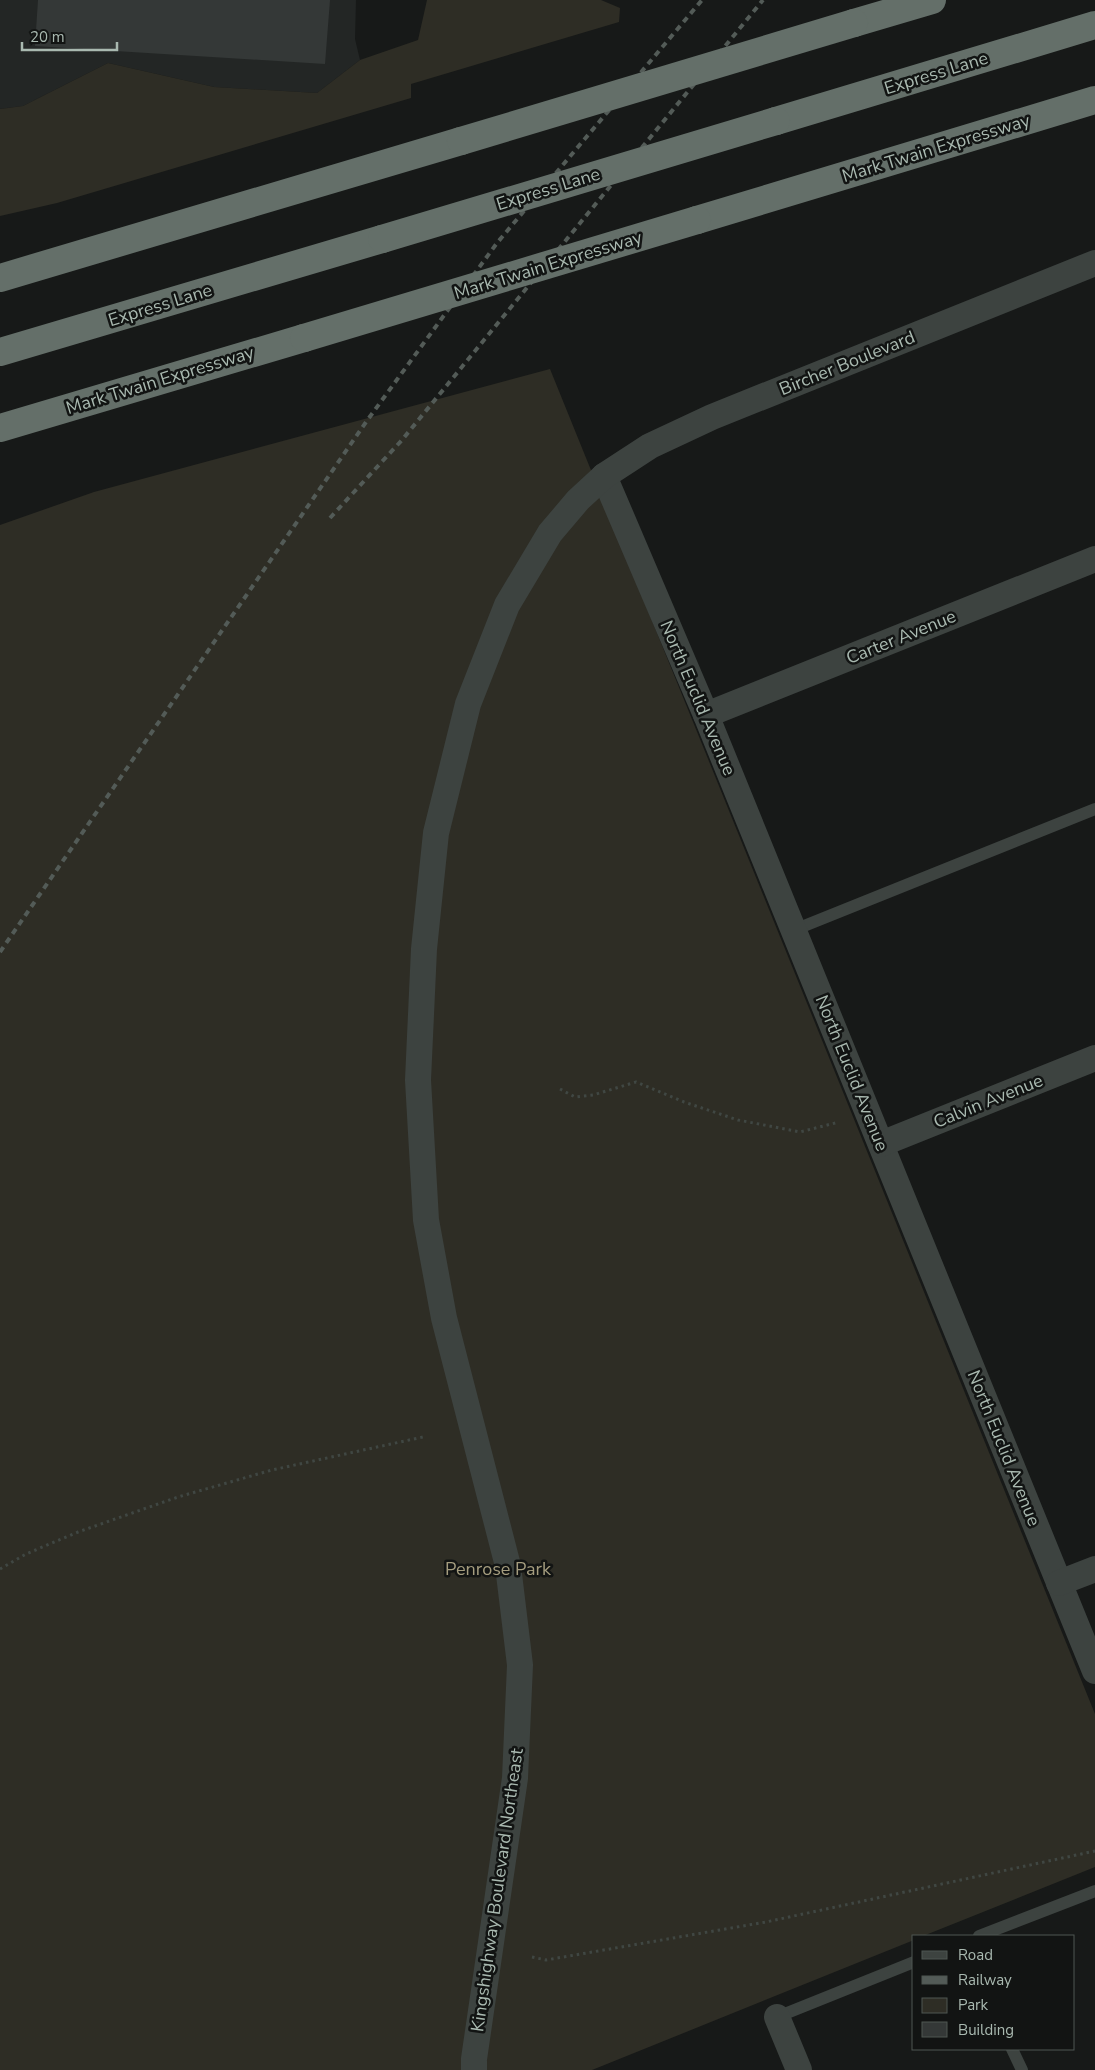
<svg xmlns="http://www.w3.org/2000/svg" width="1095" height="2070" viewBox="0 0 1095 2070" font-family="'Nunito Sans',sans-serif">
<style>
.built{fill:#232625}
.green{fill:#2e2d25}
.building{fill:#343837}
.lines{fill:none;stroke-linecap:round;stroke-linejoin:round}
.path{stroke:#404743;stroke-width:3;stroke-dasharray:2.5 4;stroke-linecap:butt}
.lane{stroke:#3d4340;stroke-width:12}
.street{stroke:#3d4340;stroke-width:26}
.highway{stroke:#646f69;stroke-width:28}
.rail{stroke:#535b57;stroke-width:4;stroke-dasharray:6 5;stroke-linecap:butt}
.highway-bridge{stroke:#646f69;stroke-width:28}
.labels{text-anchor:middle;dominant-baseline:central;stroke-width:5;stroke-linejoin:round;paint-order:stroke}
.street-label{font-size:18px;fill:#a9b9b0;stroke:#121413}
.park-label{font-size:18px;fill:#a59d7f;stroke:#121413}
</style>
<rect width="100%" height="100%" fill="#171918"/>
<polygon class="built" points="0,0 356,0 355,39 360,60 317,93 214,87 108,63 23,106 0,109"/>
<g class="green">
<polygon points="427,0 601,0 620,8 619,22 411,84 411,98 57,203 0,216 0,109 23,106 108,63 214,87 317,93 360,60 418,40"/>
<polygon points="550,369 1095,1714 1095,1867 923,1936 914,1936 914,1940 592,2070 0,2070 0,525 94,492"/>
</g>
<polygon class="building" points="38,0 330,0 325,64 35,46"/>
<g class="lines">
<g class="path">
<polyline points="560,1089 575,1097 593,1095 636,1082 684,1102 738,1120 800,1132 839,1122"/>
<polyline points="0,1569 26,1554 78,1532 178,1497 272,1470 423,1437"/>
<polyline points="532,1957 546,1960 766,1922 1095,1851"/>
</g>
<g class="lane">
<polyline points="794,930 1095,809"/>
<polyline points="979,1936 1095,1891"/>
<polyline points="777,2017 914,1962"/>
<polyline points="1012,2049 1022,2070"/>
</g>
<g class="street">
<polyline points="604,476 706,715 1095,1671"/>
<polyline points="706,715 1095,559"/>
<polyline points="881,1144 1095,1058"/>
<polyline points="1059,1583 1095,1569"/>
<polyline points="777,2017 799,2070"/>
<polyline points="474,2070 474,2059 515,1778 520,1665 508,1566 444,1318 426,1220 418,1080 424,949 436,833 468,704 507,605 550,533 578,500 604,476 650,446 712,417 1095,263"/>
</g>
<g class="highway">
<polyline points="854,23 932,0"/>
<polyline points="776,121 1095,25"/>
<polyline points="697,220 1095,100"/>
<polyline points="0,278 461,141"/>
<polyline points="0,352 382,239"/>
<polyline points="0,428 304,338"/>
</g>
<g class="rail">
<polyline points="330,518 402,440 763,0"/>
<polyline points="0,952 366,422 497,243 702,0"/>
</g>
<g class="highway-bridge">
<polyline points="461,141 854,23"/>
<polyline points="382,239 776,121"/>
<polyline points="304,338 697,220"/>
</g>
</g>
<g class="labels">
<g class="street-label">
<text transform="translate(936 73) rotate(-17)">Express Lane</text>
<text transform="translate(936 148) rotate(-17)">Mark Twain Expressway</text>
<text transform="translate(548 189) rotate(-17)">Express Lane</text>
<text transform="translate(548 265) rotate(-17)">Mark Twain Expressway</text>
<text transform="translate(160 305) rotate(-17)">Express Lane</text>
<text transform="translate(847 363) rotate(-22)">Bircher Boulevard</text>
<text transform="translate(160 380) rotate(-17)">Mark Twain Expressway</text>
<text transform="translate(901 637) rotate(-22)">Carter Avenue</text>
<text transform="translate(698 698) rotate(67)">North Euclid Avenue</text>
<text transform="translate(852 1073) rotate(68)">North Euclid Avenue</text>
<text transform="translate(988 1101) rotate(-22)">Calvin Avenue</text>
<text transform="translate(1004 1448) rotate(68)">North Euclid Avenue</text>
<text transform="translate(497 1890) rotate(-82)">Kingshighway Boulevard Northeast</text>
</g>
<g class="park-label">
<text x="498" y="1569">Penrose Park</text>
</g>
</g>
<rect x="912" y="1935" width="162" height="115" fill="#121413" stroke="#4e5652"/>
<rect x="922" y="1951" width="25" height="8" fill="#3d4340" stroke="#4e5652"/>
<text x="958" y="1960" font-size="15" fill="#a9b9b0">Road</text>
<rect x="922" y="1976" width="25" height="8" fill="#535b57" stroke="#4e5652"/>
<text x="958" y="1985" font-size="15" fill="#a9b9b0">Railway</text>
<rect x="922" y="1998" width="25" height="15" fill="#2e2d25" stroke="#4e5652"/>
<text x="958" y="2010" font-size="15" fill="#a9b9b0">Park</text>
<rect x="922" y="2022" width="25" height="15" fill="#343837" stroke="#4e5652"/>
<text x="958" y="2035" font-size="15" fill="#a9b9b0">Building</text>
<path d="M22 42v8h95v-8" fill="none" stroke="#a9b9b0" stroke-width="2.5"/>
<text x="30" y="42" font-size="15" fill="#a9b9b0" stroke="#121413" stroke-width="4" paint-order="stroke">20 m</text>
</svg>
